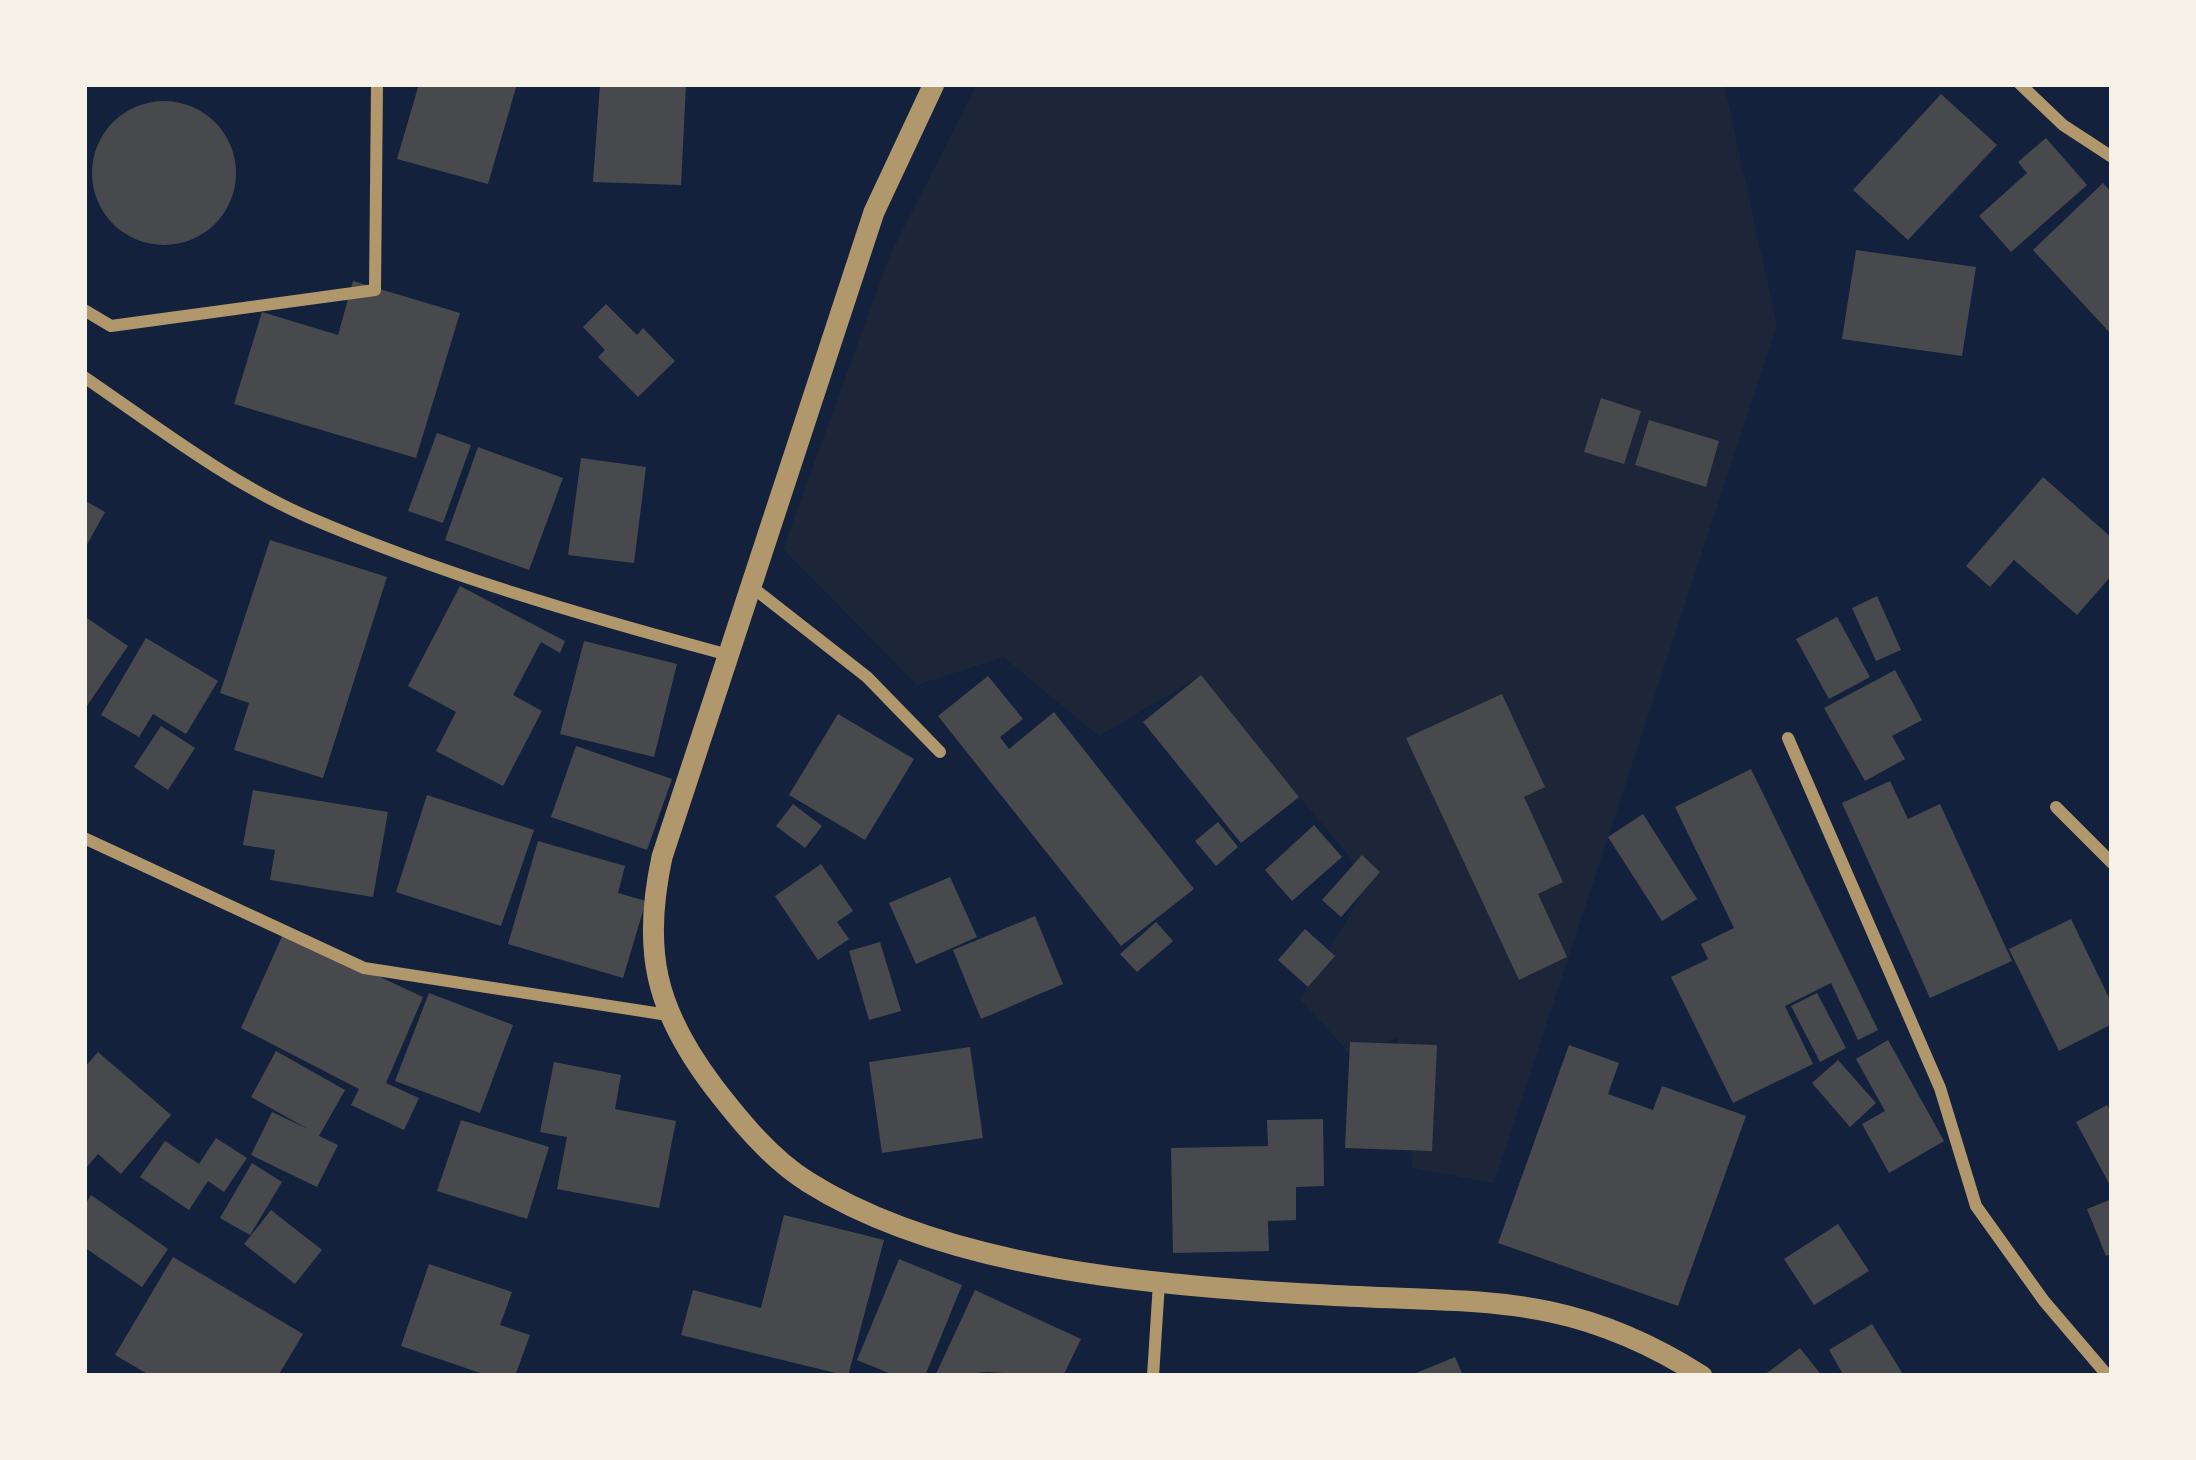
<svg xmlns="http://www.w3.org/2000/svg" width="2196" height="1460" viewBox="0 0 2196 1460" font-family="'Source Sans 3',sans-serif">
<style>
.green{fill:#1d2539}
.building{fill:#48494c}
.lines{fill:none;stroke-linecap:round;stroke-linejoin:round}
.minor{stroke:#b1986c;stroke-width:12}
.tertiary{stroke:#b1986c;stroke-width:21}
</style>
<rect width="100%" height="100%" fill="#14213d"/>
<polygon class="green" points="977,84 1724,84 1777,325 1494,1183 1412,1168 1397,1038 1351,1055 1300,999 1370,881 1199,677 1099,736 1003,657 917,685 783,549 890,255"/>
<g class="building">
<polygon points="419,84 517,84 488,184 397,159"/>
<polygon points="600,84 686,84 681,185 593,182"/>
<polygon points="1941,94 1997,145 1908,240 1853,190"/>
<circle cx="164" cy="173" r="72"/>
<polygon points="2046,138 2087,185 2011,252 1979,216 2027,173 2018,162"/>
<polygon points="2103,183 2112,193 2112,335 2033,250"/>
<polygon points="1856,250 1976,267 1962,356 1842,339"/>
<polygon points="353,281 460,313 416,458 234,404 262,312 338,335"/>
<polygon points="606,304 637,335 643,328 675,361 638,397 598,357 605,350 583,327"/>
<polygon points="1601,398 1641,411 1624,464 1584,452"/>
<polygon points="1649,420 1719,441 1706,487 1635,465"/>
<polygon points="437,433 471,445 443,523 408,511"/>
<polygon points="478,447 563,478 529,570 445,540"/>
<polygon points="581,458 646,467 634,563 568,555"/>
<polygon points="2043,477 2112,538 2112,575 2077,615 2014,560 1990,587 1966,566"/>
<polygon points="84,500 105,512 84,550"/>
<polygon points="270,540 387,577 323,778 234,750 249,703 220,693"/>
<polygon points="460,586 565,641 560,653 541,642 513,695 542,711 503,786 436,751 456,712 408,686"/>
<polygon points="1877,596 1901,650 1876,661 1852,608"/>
<polygon points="84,616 128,646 84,710"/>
<polygon points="1837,617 1870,677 1829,699 1796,639"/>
<polygon points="146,638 218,681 186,734 153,714 139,737 101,715"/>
<polygon points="584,641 677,664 654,757 560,734"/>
<polygon points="1895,670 1922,720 1892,736 1905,759 1865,781 1824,708"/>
<polygon points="1201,675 1299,797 1241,843 1143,722"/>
<polygon points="988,676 1023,719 1000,737 1009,749 1054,712 1194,889 1121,946 938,716"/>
<polygon points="1502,694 1545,787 1524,797 1563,882 1538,894 1567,957 1519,980 1406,738"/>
<polygon points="838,714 914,759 865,840 789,795"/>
<polygon points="161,726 195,748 168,790 134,767"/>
<polygon points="576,746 672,779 647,850 551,817"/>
<polygon points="1751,769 1878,1030 1858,1040 1831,983 1785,1006 1813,1064 1733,1103 1671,977 1708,959 1701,944 1734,928 1675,807"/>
<polygon points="1890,781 1908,819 1940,804 2012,961 1930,998 1842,803"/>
<polygon points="253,790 388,812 373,897 270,880 275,850 243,845"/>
<polygon points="427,795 534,830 501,926 396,892"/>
<polygon points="793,804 822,826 805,848 776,826"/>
<polygon points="1643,814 1697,899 1662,921 1608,837"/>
<polygon points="1218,822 1238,847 1216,866 1195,841"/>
<polygon points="1314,825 1342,857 1292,901 1265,870"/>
<polygon points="538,841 625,866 618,893 646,901 623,978 508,944"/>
<polygon points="1362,855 1380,872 1341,917 1322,900"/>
<polygon points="821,864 853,911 837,922 849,939 818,960 775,896"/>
<polygon points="950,877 977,937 916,964 889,903"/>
<polygon points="1035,916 1063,984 981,1019 953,950"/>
<polygon points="2071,919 2112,1004 2112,1024 2059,1051 2009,949"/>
<polygon points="1156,922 1173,941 1137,972 1120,954"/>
<polygon points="1305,929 1335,956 1308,987 1278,960"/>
<polygon points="284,932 423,997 386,1083 419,1098 404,1130 351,1105 359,1089 241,1028"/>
<polygon points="880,942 901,1011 869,1020 849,951"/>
<polygon points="429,993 513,1025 480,1113 395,1081"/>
<polygon points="1817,993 1846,1048 1820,1062 1791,1006"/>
<polygon points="1888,1040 1944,1141 1889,1173 1862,1124 1885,1111 1856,1059"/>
<polygon points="1350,1042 1437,1045 1432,1151 1345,1148"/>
<polygon points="1569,1045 1619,1063 1608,1094 1653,1110 1662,1086 1746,1116 1678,1306 1498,1243"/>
<polygon points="970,1047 983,1138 882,1153 869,1062"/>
<polygon points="276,1051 345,1090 319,1136 338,1145 317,1187 251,1155 272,1112 308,1129 251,1097"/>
<polygon points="98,1052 171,1115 121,1174 98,1154 84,1170 84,1068"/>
<polygon points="1838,1060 1876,1103 1850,1127 1812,1083"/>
<polygon points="554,1062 621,1075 615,1109 676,1121 659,1208 557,1189 567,1137 540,1132"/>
<polygon points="2107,1105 2112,1113 2112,1189 2076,1122"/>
<polygon points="1323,1119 1324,1186 1296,1187 1296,1220 1268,1221 1269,1251 1173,1253 1171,1148 1268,1146 1267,1120"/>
<polygon points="461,1120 549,1147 527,1219 437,1191"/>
<polygon points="216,1138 247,1158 224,1192 208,1181 189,1210 140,1177 165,1141 199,1164"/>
<polygon points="252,1163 282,1182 250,1235 220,1218"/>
<polygon points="91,1195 168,1249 142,1287 84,1247 84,1206"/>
<polygon points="2112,1199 2112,1254 2106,1256 2087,1209"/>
<polygon points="271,1210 322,1250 295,1284 244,1244"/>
<polygon points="784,1215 884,1240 848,1376 681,1335 693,1290 761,1308"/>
<polygon points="1838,1224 1869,1271 1814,1305 1784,1259"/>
<polygon points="173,1257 303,1334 278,1376 151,1376 115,1355"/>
<polygon points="899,1259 962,1285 925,1376 896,1376 857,1360"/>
<polygon points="429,1264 512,1292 500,1325 530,1335 515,1376 489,1376 401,1346"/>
<polygon points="975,1290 1081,1339 1063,1376 987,1372 935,1376"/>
<polygon points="1872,1324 1904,1376 1844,1376 1829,1350"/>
<polygon points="1800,1348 1822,1376 1763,1376"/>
<polygon points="1455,1357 1463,1376 1409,1376"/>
</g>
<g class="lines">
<g class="minor">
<polyline points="2020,84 2063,125 2112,157"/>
<polyline points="84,310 111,326 375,290 377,84"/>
<path d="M84,377C156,426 228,482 308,517C443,575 584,616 725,654"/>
<polyline points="748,584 867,677 940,752"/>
<polyline points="1788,738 1940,1088 1976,1206 2044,1301 2108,1376"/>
<polyline points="2056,807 2112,863"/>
<polyline points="84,838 364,968 668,1015"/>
<polyline points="1153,1376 1159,1283"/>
</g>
<path class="tertiary" d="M934,84L874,212L662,857C642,950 655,1009 713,1086C740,1121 770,1158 808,1182C948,1270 1164,1287 1327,1295C1479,1304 1567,1290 1702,1376"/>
</g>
<rect width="2196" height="1460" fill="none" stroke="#f6f1e7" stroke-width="174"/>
</svg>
